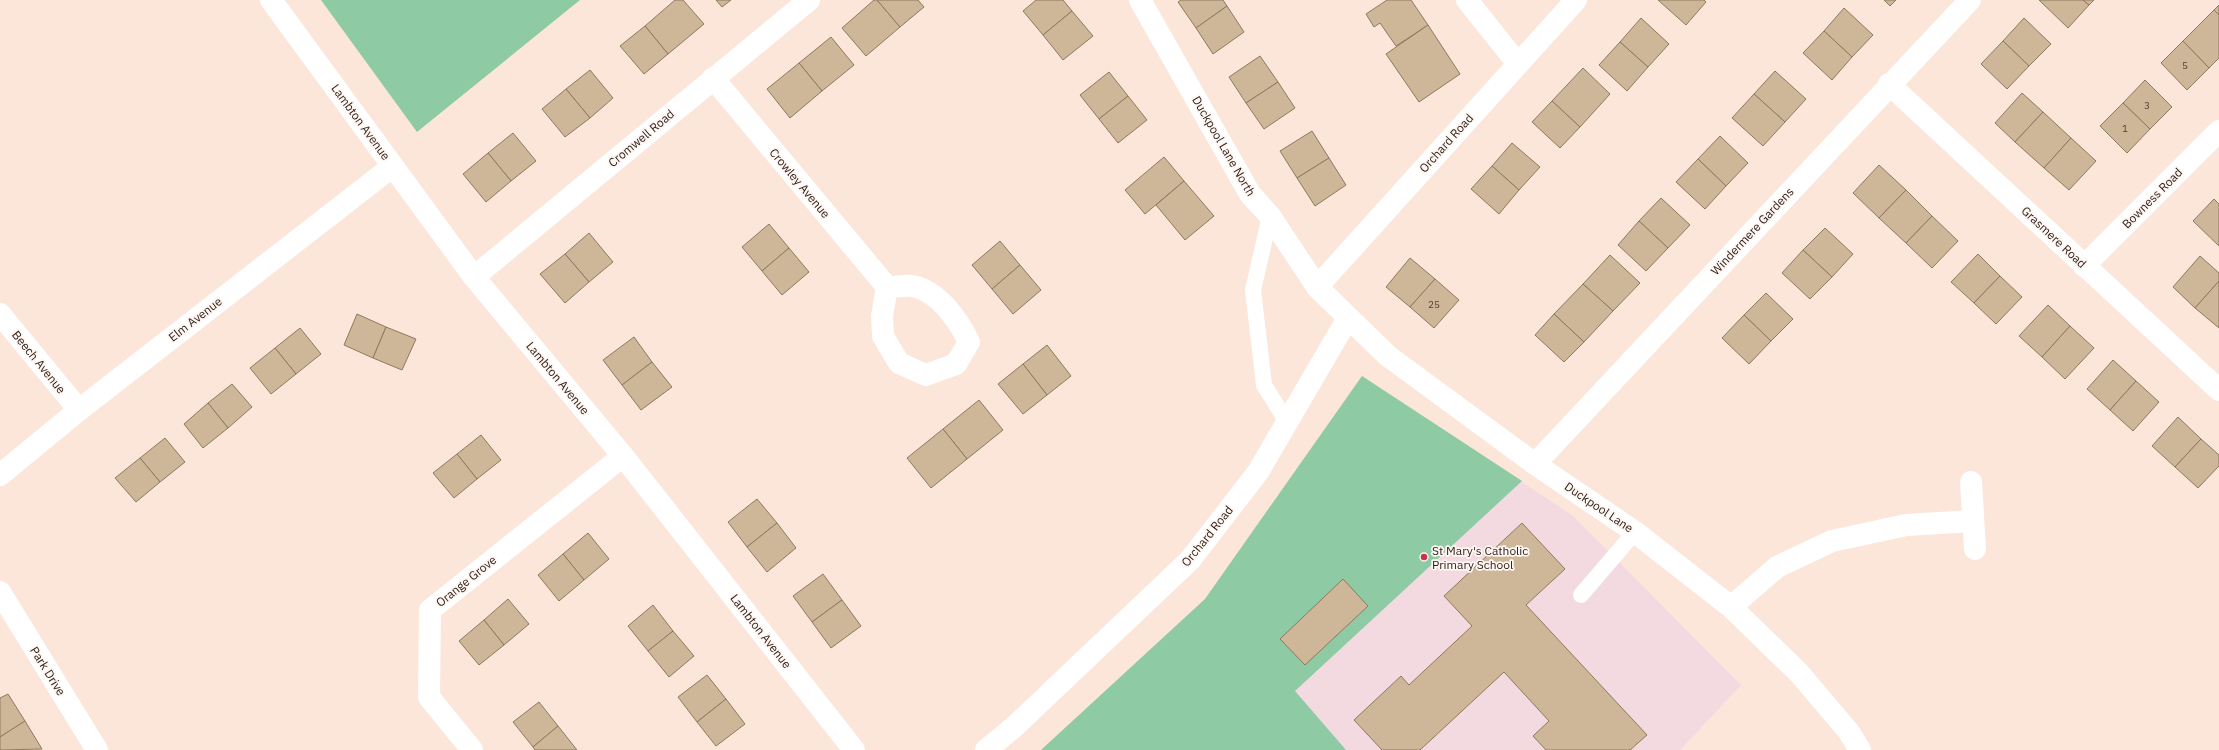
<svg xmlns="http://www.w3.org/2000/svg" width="2219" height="750" viewBox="0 0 2219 750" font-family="'IBM Plex Sans',sans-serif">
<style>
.education{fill:#f3d9e0}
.green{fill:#8ecaa3}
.building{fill:#ceb698;stroke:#8f795d}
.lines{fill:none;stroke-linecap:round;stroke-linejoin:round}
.lane{stroke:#fff;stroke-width:16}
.street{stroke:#fff;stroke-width:22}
.poi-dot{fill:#c33355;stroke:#fef6f2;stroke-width:1.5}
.labels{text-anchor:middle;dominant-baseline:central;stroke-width:3.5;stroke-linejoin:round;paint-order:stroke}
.number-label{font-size:10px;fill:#534336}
.street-label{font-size:12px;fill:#2a1d15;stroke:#fef6f2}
.poi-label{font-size:12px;fill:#2a1d15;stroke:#fef6f2;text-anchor:start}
</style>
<rect width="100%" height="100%" fill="#fce6d9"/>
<polygon class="education" points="1362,376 1573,516 1741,685 1680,750 1041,750 1205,599"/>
<g class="green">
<polygon points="321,0 580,0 417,132"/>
<polygon points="1362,376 1522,481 1295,691 1346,750 1041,750 1205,599"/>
</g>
<g class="building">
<polygon points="675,0 683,0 704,24 668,54 645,26"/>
<polygon points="716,0 731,0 722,7"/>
<polygon points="874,0 877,0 900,27 866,56 842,28"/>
<polygon points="877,0 918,0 924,7 900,27"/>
<polygon points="1036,0 1063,0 1072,11 1043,35 1023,11"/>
<polygon points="1181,0 1223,0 1227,6 1196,28 1178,2"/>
<polygon points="1387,0 1411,0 1428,25 1396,46 1380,23 1374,27 1366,14"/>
<polygon points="1658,0 1704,0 1706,2 1686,25"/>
<polygon points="1884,0 1896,0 1890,6"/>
<polygon points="2039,0 2083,0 2089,5 2068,28"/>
<polygon points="2083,0 2094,0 2089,5"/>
<polygon points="2219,5 2219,15 2214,10"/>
<polygon points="1227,6 1244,32 1213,54 1196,28"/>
<polygon points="1844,8 1873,35 1852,57 1824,31"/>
<polygon points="2214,10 2219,15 2219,58 2209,68 2183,41"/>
<polygon points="1072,11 1093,36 1063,60 1043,35"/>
<polygon points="1641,18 1669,44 1648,67 1620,42"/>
<polygon points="2024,18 2051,44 2029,66 2003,41"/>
<polygon points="1428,25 1460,74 1419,102 1386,54"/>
<polygon points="645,26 668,54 644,74 620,46"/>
<polygon points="1824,31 1852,57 1832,80 1803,53"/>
<polygon points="831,37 854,65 822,91 799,63"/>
<polygon points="2003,41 2029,66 2007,89 1981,64"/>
<polygon points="2183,41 2209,68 2187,90 2161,63"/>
<polygon points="1620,42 1648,67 1627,91 1599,65"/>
<polygon points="1260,56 1278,82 1246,103 1229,77"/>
<polygon points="799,63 822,91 790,118 767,89"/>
<polygon points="1583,68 1610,94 1580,127 1552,101"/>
<polygon points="590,70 613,98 590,118 566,89"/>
<polygon points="1775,71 1806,99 1785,122 1754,94"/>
<polygon points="1109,72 1128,96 1099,119 1080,95"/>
<polygon points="2145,80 2172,107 2150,129 2123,103"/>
<polygon points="1278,82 1295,108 1264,129 1246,103"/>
<polygon points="566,89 590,118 565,137 542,109"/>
<polygon points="2022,93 2043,112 2015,142 1995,123"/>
<polygon points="1754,94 1785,122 1763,146 1732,118"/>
<polygon points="1128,96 1147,120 1118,143 1099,119"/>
<polygon points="1552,101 1580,127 1560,148 1532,122"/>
<polygon points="2123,103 2150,129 2127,153 2100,126"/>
<polygon points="2043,112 2071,138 2044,168 2015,142"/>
<polygon points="1312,131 1329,158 1297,178 1280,151"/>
<polygon points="513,133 536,161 511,181 488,153"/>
<polygon points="1720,136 1748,163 1726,186 1698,159"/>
<polygon points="2071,138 2096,161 2069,190 2044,168"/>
<polygon points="1512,143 1540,167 1519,190 1492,166"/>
<polygon points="488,153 511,181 486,202 463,174"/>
<polygon points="1164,157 1184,181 1145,214 1125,190"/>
<polygon points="1329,158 1346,185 1315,206 1297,178"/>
<polygon points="1698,159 1726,186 1705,209 1676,182"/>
<polygon points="1879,165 1906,190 1879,218 1853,193"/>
<polygon points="1492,166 1519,190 1499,214 1471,189"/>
<polygon points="1184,181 1214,216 1185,240 1156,205"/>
<polygon points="1906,190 1932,216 1906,243 1879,218"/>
<polygon points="1661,198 1690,225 1668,248 1639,221"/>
<polygon points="2214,199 2219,204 2219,246 2193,221"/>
<polygon points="1932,216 1958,241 1932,268 1906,243"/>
<polygon points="1639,221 1668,248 1646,271 1618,245"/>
<polygon points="769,224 789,248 762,271 742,247"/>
<polygon points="1825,228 1853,254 1832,277 1803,250"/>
<polygon points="589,233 613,262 589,282 565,254"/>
<polygon points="1000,241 1020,265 992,289 972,265"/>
<polygon points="789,248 809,272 782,295 762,271"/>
<polygon points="1803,250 1832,277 1810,299 1782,273"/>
<polygon points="565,254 589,282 565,303 540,274"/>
<polygon points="1978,254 2000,276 1974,303 1951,282"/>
<polygon points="1610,255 1640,283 1613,311 1583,284"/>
<polygon points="2200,256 2219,273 2219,281 2195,308 2173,287"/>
<polygon points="1410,258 1435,279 1410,307 1386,287"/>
<polygon points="1020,265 1041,290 1013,314 992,289"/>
<polygon points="2000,276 2022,297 1996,324 1974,303"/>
<polygon points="1435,279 1459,300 1434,328 1410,307"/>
<polygon points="2219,281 2219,328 2195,308"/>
<polygon points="1583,284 1613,311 1584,342 1554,314"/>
<polygon points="1766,293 1793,319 1771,341 1744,315"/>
<polygon points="2048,305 2070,326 2042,357 2019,336"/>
<polygon points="357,314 386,327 373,358 344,345"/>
<polygon points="1554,314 1584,342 1564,362 1535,335"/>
<polygon points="1744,315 1771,341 1749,364 1722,338"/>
<polygon points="2070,326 2094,348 2065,379 2042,357"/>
<polygon points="386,327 416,339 402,370 373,358"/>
<polygon points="300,328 321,354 296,374 275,348"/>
<polygon points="634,337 652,362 622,385 603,360"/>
<polygon points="1047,345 1071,376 1047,395 1023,364"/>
<polygon points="275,348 296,374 271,394 250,368"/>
<polygon points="2113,360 2136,381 2110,410 2087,389"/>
<polygon points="652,362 672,387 641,410 622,385"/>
<polygon points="1023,364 1047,395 1023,414 998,384"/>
<polygon points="2136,381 2159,402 2133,431 2110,410"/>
<polygon points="232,384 252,407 228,428 208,403"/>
<polygon points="979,400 1003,430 967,459 943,429"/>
<polygon points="208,403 228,428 203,448 184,424"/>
<polygon points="2178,417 2201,439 2175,467 2152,446"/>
<polygon points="943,429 967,459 931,488 907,458"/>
<polygon points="481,435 501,460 477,479 457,454"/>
<polygon points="165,438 185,462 160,482 140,458"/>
<polygon points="2201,439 2219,455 2219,466 2198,488 2175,467"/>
<polygon points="457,454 477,479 454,498 433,473"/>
<polygon points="140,458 160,482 136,502 115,478"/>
<polygon points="757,499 777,523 747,547 728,522"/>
<polygon points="777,523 796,548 767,572 747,547"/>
<polygon points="1522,523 1565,569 1526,605 1647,735 1630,750 1546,750 1533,736 1549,721 1504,672 1420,750 1382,750 1354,720 1401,676 1409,685 1472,626 1444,596"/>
<polygon points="588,533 609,559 584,580 563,554"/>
<polygon points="563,554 584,580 559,601 538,575"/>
<polygon points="823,574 842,600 812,622 793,596"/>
<polygon points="1343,579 1368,606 1305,665 1280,639"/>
<polygon points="508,599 529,624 504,645 484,620"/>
<polygon points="842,600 861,626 831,648 812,622"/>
<polygon points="653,605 673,631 648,651 628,626"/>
<polygon points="484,620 504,645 479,665 459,641"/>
<polygon points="673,631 694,656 669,677 648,651"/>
<polygon points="707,675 726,699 697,722 678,697"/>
<polygon points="8,694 25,721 0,737 0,698"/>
<polygon points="726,699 745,724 716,746 697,722"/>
<polygon points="539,702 558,726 533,747 513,722"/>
<polygon points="25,721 42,749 0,750 0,737"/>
<polygon points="558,726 577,750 535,750 533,747"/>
</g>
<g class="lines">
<g class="lane">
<polyline points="1270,216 1253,290 1264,385 1287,422"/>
<polyline points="1581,595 1635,532"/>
</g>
<g class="street">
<polyline points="271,0 474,277 623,456 854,750"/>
<polyline points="1140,0 1250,194 1270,216 1317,287 1388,356 1535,464 1635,532 1731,607 1799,673 1849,732 1860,750"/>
<polyline points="1467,0 1518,64"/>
<path d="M713,78L887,287L882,316L883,336L899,363L926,375L956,364L969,342C959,321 938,290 912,286C905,285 895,287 887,287"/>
<polyline points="1889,84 2219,390"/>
<polyline points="2084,266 2219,131"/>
<polyline points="474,277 809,0"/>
<polyline points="1317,287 1576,0"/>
<polyline points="0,314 79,410"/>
<polyline points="1535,464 1970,0"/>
<polyline points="0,475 79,410 393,166"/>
<polyline points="1971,482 1975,549"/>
<polyline points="0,592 97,750"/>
<polyline points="1731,607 1777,567 1832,541 1906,525 1973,521"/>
<polyline points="472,750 429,697 430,610 623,456"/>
<polyline points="986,750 1014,727 1190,560 1258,472 1348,318"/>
</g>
</g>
<circle class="poi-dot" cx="1424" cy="557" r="4"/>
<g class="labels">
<g class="number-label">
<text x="2185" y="65">5</text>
<text x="2147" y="105">3</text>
<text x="2125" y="128">1</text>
<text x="1434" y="304">25</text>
</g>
<g class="street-label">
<text transform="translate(361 122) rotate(54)">Lambton Avenue</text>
<text transform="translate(641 138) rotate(-40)">Cromwell Road</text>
<text transform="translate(1446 143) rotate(-48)">Orchard Road</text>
<text transform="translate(1224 146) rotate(60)">Duckpool Lane North</text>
<text transform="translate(800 183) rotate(50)">Crowley Avenue</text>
<text transform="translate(2152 198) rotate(-45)">Bowness Road</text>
<text transform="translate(1752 231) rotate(-47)">Windermere Gardens</text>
<text transform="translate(2054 237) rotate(43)">Grasmere Road</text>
<text transform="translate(195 319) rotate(-38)">Elm Avenue</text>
<text transform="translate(39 362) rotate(51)">Beech Avenue</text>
<text transform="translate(558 378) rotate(50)">Lambton Avenue</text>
<text transform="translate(1599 507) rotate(34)">Duckpool Lane</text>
<text transform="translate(1207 536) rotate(-51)">Orchard Road</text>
<text transform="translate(466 581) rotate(-39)">Orange Grove</text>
<text transform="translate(761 631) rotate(52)">Lambton Avenue</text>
<text transform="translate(48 671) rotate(58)">Park Drive</text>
</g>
<g class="poi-label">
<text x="1432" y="550">St Mary's Catholic<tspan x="1432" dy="14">Primary School</tspan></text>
</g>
</g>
</svg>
